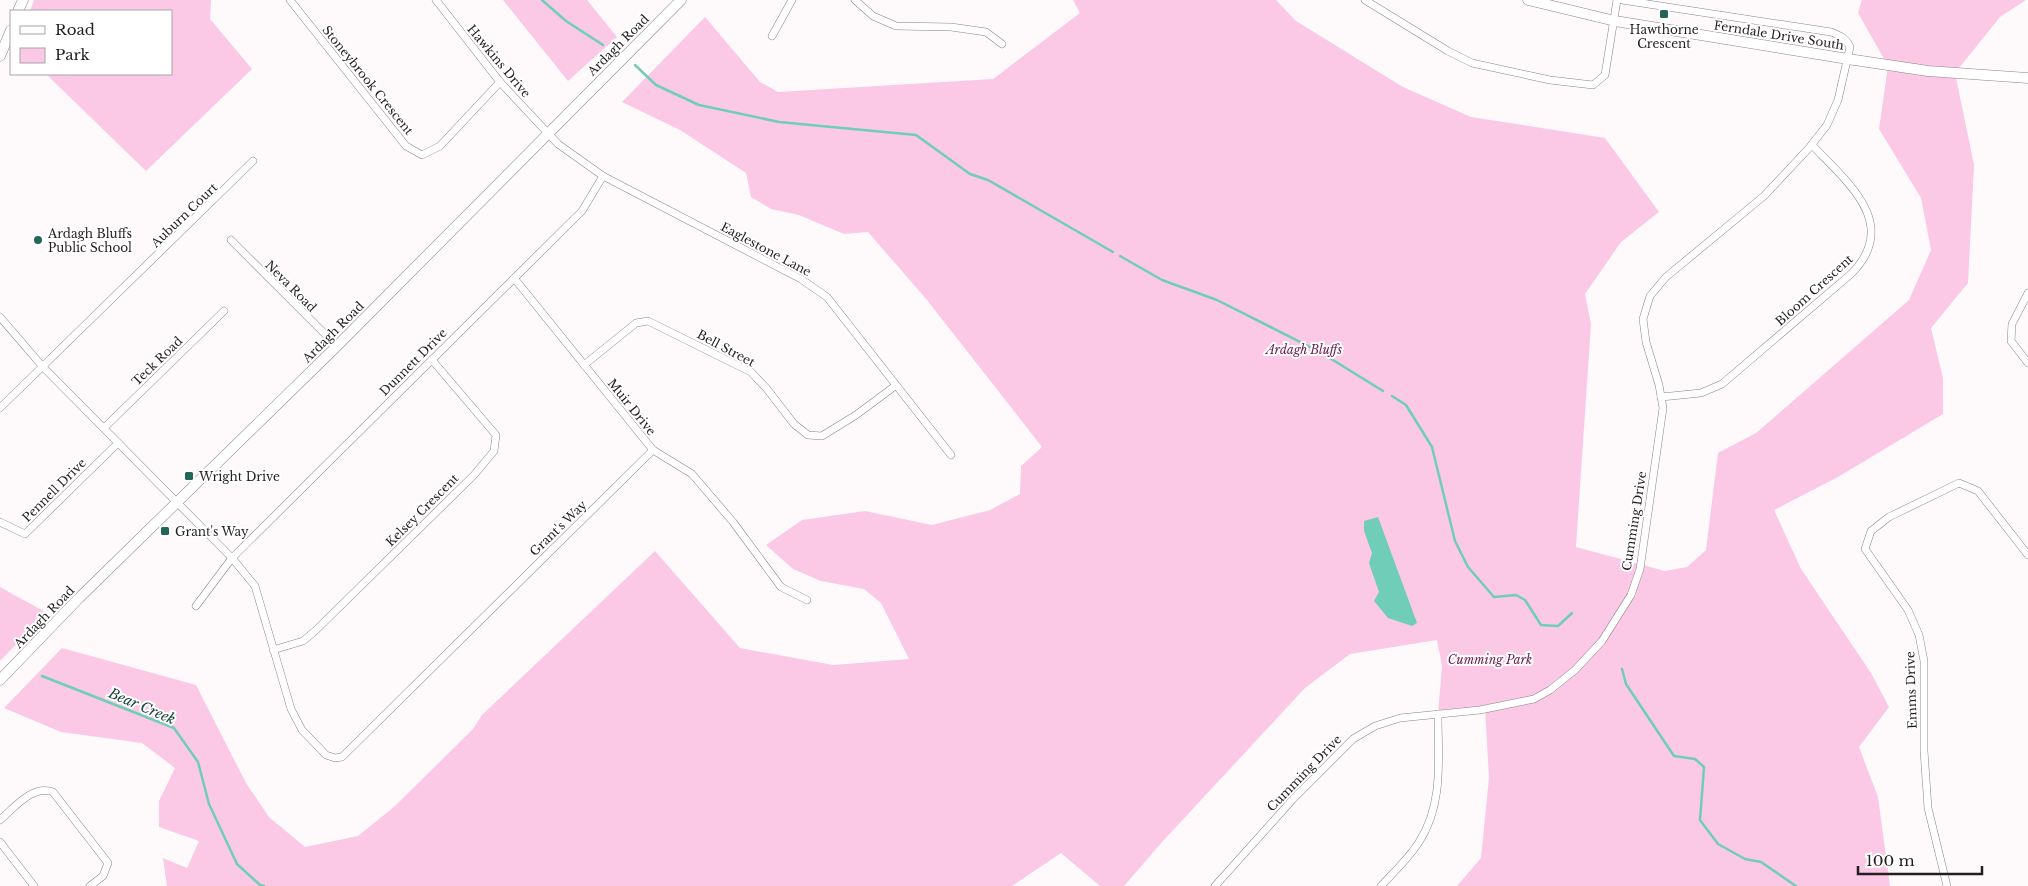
<svg xmlns="http://www.w3.org/2000/svg" width="2028" height="886" viewBox="0 0 2028 886" font-family="'Libre Baskerville',serif">
<style>
.green{fill:#fbc9e5}
.water{fill:#6fcdb8}
.lines{fill:none;stroke-linecap:round;stroke-linejoin:round}
.stream{stroke:#6fcdb8;stroke-width:2.5}
.street-casing{stroke:#8d8388;stroke-width:8}
.secondary-casing{stroke:#8d8388;stroke-width:11}
.street{stroke:#fff;stroke-width:7}
.secondary{stroke:#fff;stroke-width:10}
.poi-dot{fill:#206659;stroke:#fff;stroke-width:2}
.labels{text-anchor:middle;dominant-baseline:central;stroke-width:4;stroke-linejoin:round;paint-order:stroke}
.poi-label{font-size:12px;fill:#231f21;stroke:#fff;text-anchor:start}
.street-label{font-size:12px;fill:#231f21;stroke:#fff}
.park-label{font-size:12px;font-style:italic;fill:#6e2053;stroke:#fff}
.water-label{font-size:14px;font-style:italic;fill:#1a453c;stroke:#fff}
</style>
<rect width="100%" height="100%" fill="#fefafc"/>
<g class="green">
<polygon points="34,0 211,0 210,19 252,69 146,171 46,74 171,74 171,11 30,11"/>
<polygon points="503,0 587,0 617,37 568,81"/>
<polygon points="1073,0 1276,0 1296,21 1403,87 1471,117 1605,138 1659,212 1621,242 1585,294 1591,324 1576,547 1665,571 1687,567 1706,550 1718,453 1756,433 1909,300 1931,250 1921,198 1879,129 1888,66 1858,13 1862,0 2026,0 2000,17 1955,73 1974,165 1968,283 1931,328 1943,378 1943,414 1838,477 1774,510 1801,569 1871,673 1889,707 1859,747 1878,797 1890,886 1457,886 1481,858 1489,778 1485,708 1438,714 1442,666 1437,640 1350,654 1305,688 1163,841 1124,886 1100,886 1061,853 1012,886 167,886 163,858 187,868 199,841 159,827 159,801 175,768 142,743 61,732 4,708 62,648 196,685 246,783 269,817 305,847 358,836 394,807 473,729 482,715 655,551 740,648 833,665 909,659 881,603 864,589 821,581 793,569 766,545 802,520 865,511 932,525 990,510 1020,494 1021,466 1042,447 927,300 868,232 844,234 799,215 771,209 751,197 746,173 680,130 622,102 705,17 760,82 778,92 993,79 1080,13"/>
<polygon points="0,587 47,613 0,661"/>
</g>
<polygon class="water" points="1378,517 1417,623 1412,626 1388,618 1374,601 1379,592 1369,563 1372,553 1364,531 1364,521"/>
<g class="lines">
<g class="stream">
<polyline points="542,0 566,21 603,45"/>
<polyline points="635,65 656,85 699,105 779,122 916,135 970,174 988,180 1113,252"/>
<polyline points="1120,256 1162,280 1217,300 1320,352 1383,391"/>
<polyline points="1392,396 1406,405 1432,447 1455,541 1468,567 1494,597 1516,595 1525,600 1541,625 1558,626 1572,613"/>
<polyline points="1622,669 1626,684 1674,756 1695,759 1704,767 1700,820 1718,844 1745,859 1761,862 1796,886"/>
<polyline points="42,676 174,728 198,762 209,804 237,864 260,885 264,886"/>
</g>
<defs>
<g id="street">
<polyline points="290,0 406,146 422,155 440,146 500,82"/>
<polyline points="436,0 500,82 558,144 603,176 801,279 827,297 951,455"/>
<polyline points="855,0 873,16 896,26 951,27 986,32 1002,44"/>
<polyline points="1365,0 1448,51 1472,63 1550,80 1593,85 1605,75 1617,0"/>
<polyline points="772,36 792,0"/>
<polyline points="231,240 337,346"/>
<polyline points="514,278 653,450 692,474 733,522 781,587 807,600"/>
<polyline points="2028,293 2012,324 2011,341 2028,363"/>
<polyline points="0,317 43,367 232,558 255,586 291,709 302,730 326,755 335,758 342,757 653,450"/>
<polyline points="584,365 636,323 648,321 751,372 767,389 794,424 808,435 822,436 856,415 895,386"/>
<path d="M1661,397L1701,393L1722,384L1851,274C1901,224 1847,182 1812,145"/>
<polyline points="0,408 253,161"/>
<polyline points="104,428 224,311"/>
<polyline points="0,522 25,534 118,443"/>
<polyline points="196,606 232,558 582,211 603,176"/>
<polyline points="273,650 303,641 315,631 474,475 494,451 496,435 432,360"/>
<path d="M0,820C14,808 33,784 53,792L108,863L103,876L90,886"/>
<polyline points="0,842 34,886"/>
<path d="M1215,886L1293,799L1353,739L1375,726L1400,718L1480,710L1534,699L1550,690L1575,670L1602,641L1631,595L1640,569L1663,408L1659,385L1646,342L1643,319L1650,296L1666,277L1764,196L1809,148L1827,125L1838,100L1850,47C1846,38 1839,35 1831,32L1622,0"/>
<path d="M1381,886C1394,872 1409,858 1419,842C1444,804 1438,758 1438,714"/>
<polyline points="1947,886 1928,808 1924,751 1924,661 1919,635 1908,610 1865,549 1871,531 1889,517 1959,483 1978,491 2028,555"/>
</g>
<g id="secondary">
<polyline points="1528,0 1615,21 1848,59 1928,71 2028,78"/>
<polyline points="18,11 23,0"/>
<polyline points="0,56 11,30"/>
<polyline points="0,680 79,598 337,346 681,0"/>
</g>
</defs>
<use href="#street" class="street-casing"/>
<use href="#secondary" class="secondary-casing"/>
<use href="#street" class="street"/>
<use href="#secondary" class="secondary"/>
</g>
<g class="poi-dot">
<rect x="1659" y="9" width="10" height="10" rx="2.5"/>
<circle cx="38" cy="240" r="5"/>
<rect x="184" y="471" width="10" height="10" rx="2.5"/>
<rect x="160" y="526" width="10" height="10" rx="2.5"/>
</g>
<g class="labels">
<g class="poi-label">
<text x="1664" y="29" text-anchor="middle">Hawthorne<tspan x="1664" dy="14">Crescent</tspan></text>
<text x="48" y="233">Ardagh Bluffs<tspan x="48" dy="14">Public School</tspan></text>
<text x="199" y="476">Wright Drive</text>
<text x="175" y="531">Grant's Way</text>
</g>
<g class="street-label">
<text transform="translate(1779 35) rotate(9)">Ferndale Drive South</text>
<text transform="translate(618 45) rotate(-45)">Ardagh Road</text>
<text transform="translate(499 61) rotate(50)">Hawkins Drive</text>
<text transform="translate(368 80) rotate(51)">Stoneybrook Crescent</text>
<text transform="translate(184 215) rotate(-44)">Auburn Court</text>
<text transform="translate(766 249) rotate(28)">Eaglestone Lane</text>
<text transform="translate(291 286) rotate(45)">Neva Road</text>
<text transform="translate(1814 290) rotate(-42)">Bloom Crescent</text>
<text transform="translate(333 332) rotate(-45)">Ardagh Road</text>
<text transform="translate(726 348) rotate(28)">Bell Street</text>
<text transform="translate(157 361) rotate(-44)">Teck Road</text>
<text transform="translate(413 362) rotate(-45)">Dunnett Drive</text>
<text transform="translate(632 407) rotate(51)">Muir Drive</text>
<text transform="translate(54 490) rotate(-45)">Pennell Drive</text>
<text transform="translate(422 510) rotate(-45)">Kelsey Crescent</text>
<text transform="translate(1634 521) rotate(-81)">Cumming Drive</text>
<text transform="translate(558 528) rotate(-44)">Grant's Way</text>
<text transform="translate(44 617) rotate(-46)">Ardagh Road</text>
<text transform="translate(1911 690) rotate(-92)">Emms Drive</text>
<text transform="translate(1304 773) rotate(-46)">Cumming Drive</text>
</g>
<g class="park-label">
<text x="1304" y="349">Ardagh Bluffs</text>
<text x="1490" y="659">Cumming Park</text>
</g>
<g class="water-label">
<text transform="translate(142 706) rotate(23)">Bear Creek</text>
</g>
</g>
<rect x="10" y="10" width="162" height="65" fill="#ffffff" stroke="#a7a5a6"/>
<rect x="20" y="26" width="25" height="8" fill="#ffffff" stroke="#a7a5a6"/>
<text x="55" y="35" font-size="15" fill="#231f21">Road</text>
<rect x="20" y="48" width="25" height="15" fill="#fbc9e5" stroke="#a7a5a6"/>
<text x="55" y="60" font-size="15" fill="#231f21">Park</text>
<path d="M1858 866v8h124v-8" fill="none" stroke="#231f21" stroke-width="2.5"/>
<text x="1866" y="866" font-size="15" fill="#231f21" stroke="#ffffff" stroke-width="4" paint-order="stroke">100 m</text>
</svg>
